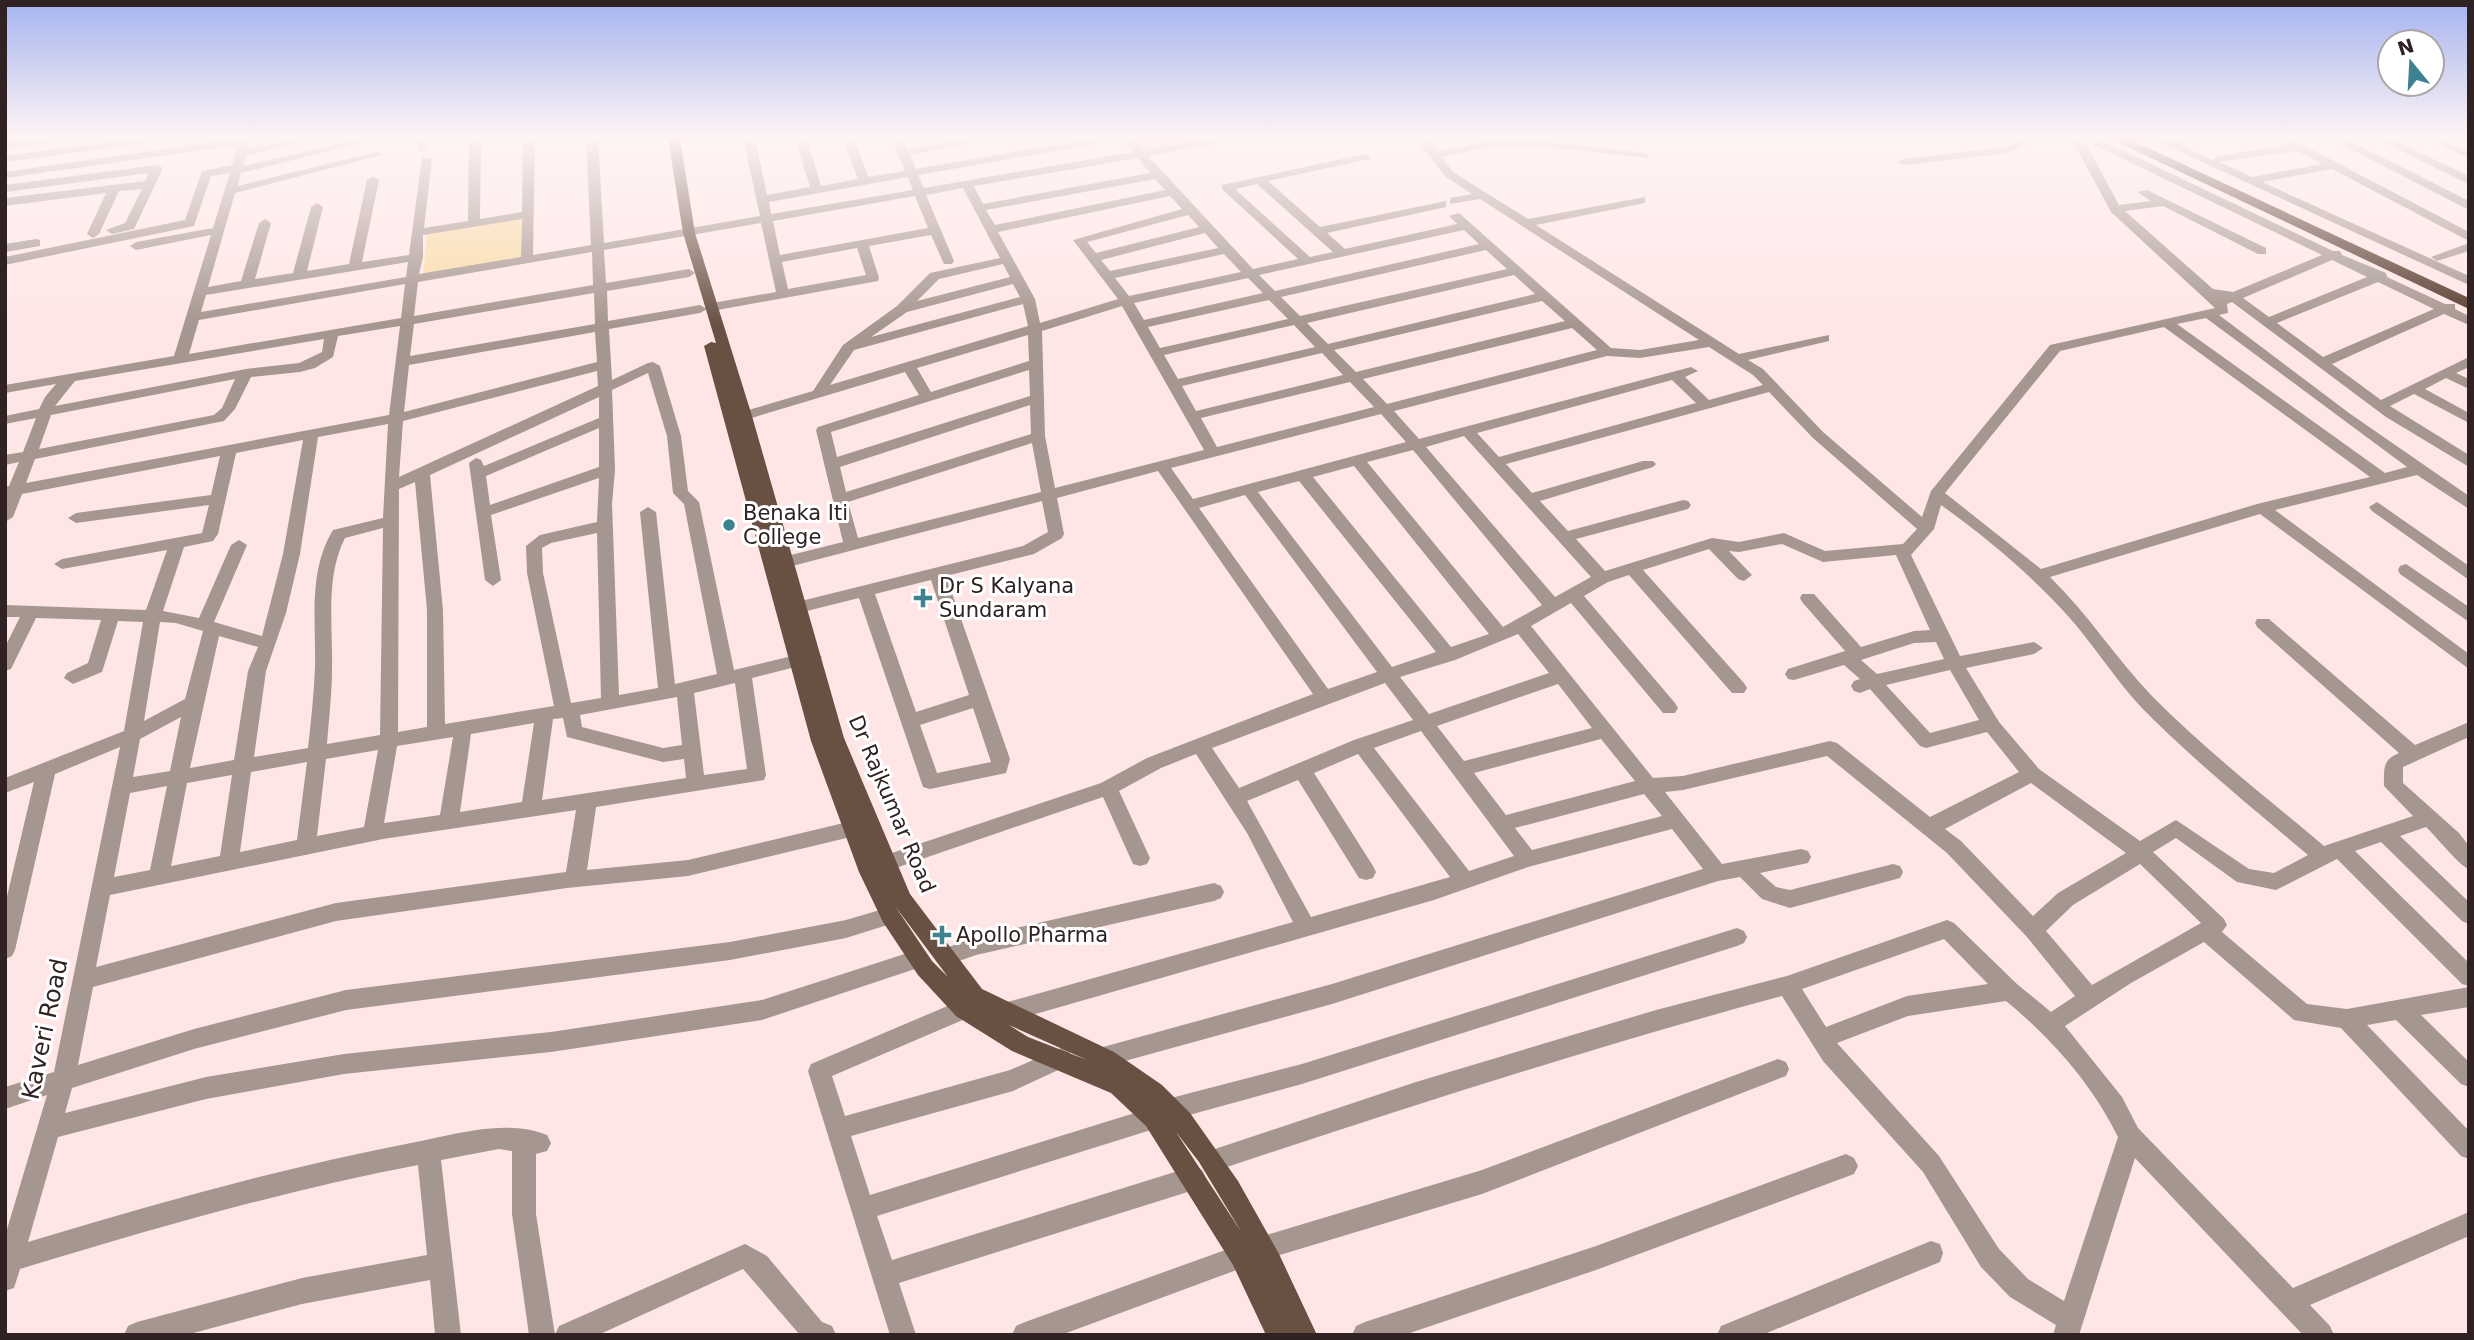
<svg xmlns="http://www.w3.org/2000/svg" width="2474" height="1340" viewBox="0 0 2474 1340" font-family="'DejaVu Sans',sans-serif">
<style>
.green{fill:#f9dba5}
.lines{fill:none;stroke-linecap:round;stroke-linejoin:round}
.minor{fill:#a5968f;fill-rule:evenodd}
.major{fill:#685043;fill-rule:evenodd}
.highway{fill:#533829;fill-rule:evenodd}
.poi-dot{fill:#3e8291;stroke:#fff;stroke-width:2.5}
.labels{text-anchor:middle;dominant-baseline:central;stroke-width:6;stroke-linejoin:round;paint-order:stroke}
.poi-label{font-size:21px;fill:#302122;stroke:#fff;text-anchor:start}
.street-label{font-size:21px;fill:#302122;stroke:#fff}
.near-street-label{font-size:24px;fill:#302122;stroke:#fff}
</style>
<rect width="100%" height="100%" fill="#ffe6e6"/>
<g class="green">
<polygon points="1134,138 1193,138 1196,141 1145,151"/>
<polygon points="521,218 521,258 423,275 427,233"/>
</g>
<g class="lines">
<g class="minor">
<polygon points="40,138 71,138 65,141 5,149 5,143"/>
<polygon points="136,138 152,140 146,143 5,162 5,156"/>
<path d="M240,138H252L248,149L294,138H314L246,156L243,166L363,138H383L241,173L238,186L376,152L382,155L235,193L208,287L241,281L259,223L265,219L271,223L255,279L293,273L311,207L317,203L323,207L307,271L349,264L367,180L373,177L379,180L362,262L409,255L422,157L432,159L424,228L468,221L469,138H481L480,219L522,212L523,138H535L533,255L591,245L586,138H598L604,243L760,216L743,138H755L767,195L810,187L795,138H807L821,186L858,179L842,138H854L868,177L905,171L891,138H903L907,149L972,138H998L910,155L916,169L1094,138H1119L1113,141L918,175L924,188L1133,152L1121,138H1133L1143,150L1215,138H1241L1148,156L1253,269L1298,259L1222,189V185L1365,154L1371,157L1369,159L1268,181L1320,227L1446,201V207L1327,233L1345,249L1457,224L1449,216L1459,213L1611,348L1640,350L1699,340L1480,199L1450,204V198L1472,194L1445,176L1415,138H1427L1437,151L1490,141H1545L1644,153L1650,156L1648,158L1545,147H1490L1442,157L1453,172L1528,219L1645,197V203L1536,225L1739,354L1829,335V341L1748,360L1763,369L1823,432L1922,517L1931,491L2050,345L2215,308L2111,212L2071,138H2097L2333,251H2340L2342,255L2386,273L2387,277L2445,304H2455V309L2469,316V325L2444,314L2332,364L2381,400L2469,357V367L2456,373L2469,379V389L2446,378L2425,389L2469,413V423L2414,394L2390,406L2469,455V467L2386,417L2232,302L2227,304L2228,313L2219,315L2349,413L2469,496V509L2417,475L2275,510L2469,654V669L2260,514L2050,577C2088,614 2115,657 2151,695C2205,750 2266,797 2324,846L2413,816L2384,786C2384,769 2382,760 2399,753L2257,627L2255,623L2257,619H2269L2415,745L2469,722V737L2403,767V783L2459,833L2469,846V869C2459,866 2436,836 2426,827L2400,836L2469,902V924L2462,921L2381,842L2355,851L2469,963V986L2462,984L2337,859L2276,890L2237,882L2176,838L2153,852L2224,919L2227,925L2222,932L2307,1004L2347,1009L2469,987V1007L2421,1015L2469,1062V1087L2461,1084L2396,1020L2367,1025L2469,1131V1159L2461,1156L2341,1028L2294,1020L2204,942L2131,983L2065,1026L2122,1097L2138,1128L2293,1288L2469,1212V1236L2310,1305L2330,1326L2334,1335H2303L2135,1158L2079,1335H2053L2056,1325L2010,1297L1981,1267L1923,1172L1823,1061L1782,996C1590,1048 1401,1109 1212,1172L1204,1169L1200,1161L1204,1153L1212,1150L1416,1082L1656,1010L1787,976L1947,920L1954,923L2017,984L2051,1012L2075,996L2027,937L1947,853L1827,756L1683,790L1665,792L1722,864L1801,849L1808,851L1811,857L1808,863L1760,873L1776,887L1790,890L1893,864L1900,866L1903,872L1900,878L1790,908L1762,899L1740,877L1718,881L1332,1004L1103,1067L1095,1064L1092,1057L1095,1050L1103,1047L1332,984L1703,869L1672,829L1528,867L1434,900L1004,1023L996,1020L993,1013L996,1006L1004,1003L1293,922L1247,833L1196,754L1161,768L1119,791L1150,858L1147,864L1140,866L1133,864L1103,797L887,871L880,869L877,863L880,857L1101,783L1147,758L1313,694L1158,471L1057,498L1064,534L1062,538L1034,554L946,576L1010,759L1006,773L930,789L923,787L859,598L799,613L793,611L791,607L793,603L1023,546L1048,532L1042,501L773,571L767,569L765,565L767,561L843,542L816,430L818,427L919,395L905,372L738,422L733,423L726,419L728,416L813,391L843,345L897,306L930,273L1000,258L963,188L926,195L954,261L952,264H944L931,235L869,246L879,278L878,281L712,311L705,307L712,303L776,292L761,223L604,250L606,283L689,269L695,273L689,277L607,291L608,321L700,305L707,309L700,313L609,329L612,380L648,363L653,362L660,366L681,436L688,491L699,502L734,670L813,651L822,657L819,661L752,678L766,775L764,780L596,807L587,870L688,860L852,821L859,823L862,829L859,835L688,876L567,888L336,921L93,987L78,1065L194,1029L346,990L730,942L846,920L890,907L897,910L900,916L897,922L846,938L730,960L346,1010L194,1049L72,1088L65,1113L206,1077L344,1054L551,1032L762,1000L917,950L924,952L927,959L924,966L762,1020L551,1052L344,1074L206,1099L58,1137L28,1242C155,1204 281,1168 411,1143C454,1135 504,1118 547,1135L551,1143L547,1151L536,1154V1214L555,1335H529L512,1214V1151L499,1149L441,1160L461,1335H435L430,1280L302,1304L186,1335H124L128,1326L137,1322L302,1278L427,1255L418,1165C282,1191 152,1229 20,1269L14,1288L5,1291V1236L47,1095L5,1109V1087L54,1072L120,747L55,774L15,950L12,956L5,959V905L34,782L5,793V778L124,731L143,622L118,621L102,672L73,684L64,678L67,673L88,663L101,620L36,618L11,669L5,671V647L20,617H5V605L146,610L167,550L62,569L54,564L62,559L202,533L209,505L76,523L68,518L76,513L211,495L220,456L22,494L13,517L5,522V487L9,486L19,462L5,465V455L23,452L36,418L5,424V416L39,409L45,397L56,384L5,393V385L174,356L211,235L136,250L130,246L136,242L213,228L230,173L211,176L194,226L5,265V257L185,220L202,171L232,165L238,145L5,178V172ZM2083,138L2084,140L2322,255L2233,292L2213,289L2125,211L2163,206L2258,254H2266V248L2147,190L2137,192L2151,201L2119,205ZM1138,158L1150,173L983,204L974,186ZM908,177L913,190L771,214L769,202ZM1155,179L1165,190L995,225L986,210ZM1257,184L1333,252L1310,257L1235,189ZM915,196L928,228L780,255L773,221ZM1170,196L1182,209L1073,240L1118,299L1040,323L1035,299L998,232ZM1188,215L1199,227L1096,253L1087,242ZM522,219L521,257L419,274L423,257V235ZM1464,230L1479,244L1275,291L1259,275ZM1205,233L1218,248L1110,271L1101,260ZM857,248L866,275L788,289L782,262ZM1486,250L1507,269L1300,316L1281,297ZM592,252L593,285L414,316L418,282ZM1224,254L1241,272L1129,296L1115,278ZM2332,260L2367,277L2269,317L2243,298ZM408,262L406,277L201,312L206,295ZM1003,264L1010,277L917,301L939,279ZM1514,275L1535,294L1328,344L1307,323ZM1248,278L1263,293L1144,320L1134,303ZM2378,282L2434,309L2323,357L2277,323ZM405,284L401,318L189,354L199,320ZM1013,284L1020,297L871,337L907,312ZM594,293L595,324L410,356L414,324ZM1269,300L1288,319L1160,348L1148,327ZM1542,301L1565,321L1356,372L1334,350ZM1023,304L1028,326L830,385L854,350ZM1122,306L1204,450L1055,488L1045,436L1042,331ZM2206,318L2407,467L2385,473L2177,324ZM1294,325L1315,347L1178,379L1164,355ZM400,326L389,415L26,483L35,459L224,421L235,409L251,377L300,372L315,368L333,357L338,336ZM2164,327L2370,477L2257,504L2041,569L1945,493L2060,351ZM1572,328L1597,350L1387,404L1363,379ZM595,332L597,362L404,412L409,365ZM1028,335L1029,361L931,392L917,368ZM324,339L322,352L299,363L246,369L55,406L75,381ZM1709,347L1753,375L1763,385L1709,400L1685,377L1698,371L1691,367L1419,439L1394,411L1607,356L1640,358ZM1322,353L1343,375L1196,411L1182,386ZM1029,370L1030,396L837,457L831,432ZM597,371L598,386L399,477L403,421ZM648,373L667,436L673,493L684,504L717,674L675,684L656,512L648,507L640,512L658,688L619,695L612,504L615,470L612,390ZM235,379L222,408L214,415L39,449L51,415ZM1672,380L1696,403L1499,457L1477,433ZM1350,382L1374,407L1217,447L1201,418ZM1769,392L1813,438L1917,529L1903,544L1825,551L1784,533L1739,542L1712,538L1605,571L1576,539L1688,509L1691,505L1688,501L1683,500L1568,531L1540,501L1653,467L1656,464L1653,461H1643L1532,493L1506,464ZM599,397V418L484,466L481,460L476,458L469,463L485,580L493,586L501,580L491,515L599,478L597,522L540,535L526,546L527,573L554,706L445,724L443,610L430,475ZM1030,405L1031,434L846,492L840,467ZM1381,414L1406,442L1193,499L1171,468ZM388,424L383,518L333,530C308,571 316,621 315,667C314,694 311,721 308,748L254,757L266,671L286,613L300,554L318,437ZM599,428V467L490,505L486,476ZM1464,436L1591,577L1555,597L1426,447ZM303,440L283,554L262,636L214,622L247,545L239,540L231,545L199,618L163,611L184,547L213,541L218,534L236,453ZM1032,443L1041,492L858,538L848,502ZM1413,450L1542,605L1503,627L1367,462ZM1354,466L1489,634L1451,647L1313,477ZM1299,481L1436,652L1392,667L1258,492ZM415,482L427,610V727L398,732L399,489ZM1245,495L1377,672L1328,689L1199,508ZM1941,505C1987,538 2030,574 2068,616C2094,645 2114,678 2141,707C2193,760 2251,807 2308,855L2274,873L2249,869L2176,820L2140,841L2039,769L1999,722L1966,668L2034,654L2043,648L2034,642L1960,656L1911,555L1934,529ZM383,528L380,735L327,744C329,719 332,693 332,668C333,625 325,577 345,538ZM597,533L601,698L571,703L543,573L542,548L551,543ZM1782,544L1823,562L1896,555L1930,630L1914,631L1861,647L1814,594H1802L1800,598L1802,602L1845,651L1788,669L1785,674L1788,679L1794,680L1844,665L1860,679L1854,681L1851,686L1854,691L1860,693L1870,689L1920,746L1926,748L1987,732L2019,772L1930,817L1837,743L1830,741L1683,776L1653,778L1531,626L1571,603L1663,713H1675L1678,708L1675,703L1584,596L1608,582L1629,575L1732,693H1744L1747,688L1744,683L1643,570L1709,549L1738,579L1744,581L1752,575L1729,551L1739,552ZM931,580L969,695L916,712L875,594ZM160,622L176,623L203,631L185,699L144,721ZM1518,634L1549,673L1429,714L1400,677L1455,660ZM219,636L258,647L248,671L234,760L190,768ZM1936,642L1944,659L1877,674L1861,660L1914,643ZM1950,670L1979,720L1930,733L1886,685ZM735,683L747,769L704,775L694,693ZM1385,683L1413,720L1354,740L1239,788L1212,748ZM1558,684L1592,728L1464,761L1437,726ZM677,697L682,745L663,748L582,727L580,715ZM973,708L991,762L937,773L920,725ZM181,717L170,771L133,777L140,739ZM563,718L567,737L663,762L684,759L686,778L542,800L553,719ZM534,723L522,802L460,812L471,734ZM1421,731L1514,856L1469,871L1374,748ZM453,737L440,815L384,823L397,746ZM1601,739L1635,781L1506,815L1474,773ZM378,750L364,827L317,836L326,759ZM1358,754L1450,877L1311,917L1247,801L1298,780L1359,878L1366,880L1373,878L1376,872L1373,866L1314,773ZM307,762L297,840L240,852L251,772ZM232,775L220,856L171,866L187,783ZM2031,783L2126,853L2058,893L2033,916L1961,841L1945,829ZM167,786L150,870L114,877L130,793ZM1644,794L1662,816L1532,850L1515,828ZM576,810L566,872L336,903L96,967L110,895L383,839ZM2140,864L2201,923L2092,985L2046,931L2073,905ZM1944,939L1988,984L1907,996L1826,1027L1802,989ZM2006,1001C2051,1038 2092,1084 2118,1137L2064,1301L2028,1279L1999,1249L1939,1156L1837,1043L1908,1016Z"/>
<polygon points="417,138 429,138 427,151 419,151"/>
<polygon points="1854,138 1878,138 1872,141 1854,142"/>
<polygon points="2007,138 2019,138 2025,145 2009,153 1903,165 1897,162 1903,159 2006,147 2012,144"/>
<path d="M2150,138H2165L2175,142L2183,138H2207L2181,145L2213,160L2218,156L2287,145L2276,138H2290L2469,232V241L2332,169L2262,182L2469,276V285ZM2297,151L2322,164L2252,177L2219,162Z"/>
<polygon points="2329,138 2344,138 2469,201 2469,210"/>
<polygon points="2374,138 2389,138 2469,176 2469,184"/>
<polygon points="2426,138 2441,138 2469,152 2469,159"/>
<polygon points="157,165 163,168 134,229 112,234 106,230 125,223 142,189 119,191 99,234 93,238 87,234 106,193 5,206 5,198 145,181 149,173 5,192 5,185"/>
<polygon points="36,239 40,240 40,246 5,252 5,244"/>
<polygon points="2469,243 2469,251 2437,261 2431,257"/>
<polygon points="2377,502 2469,566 2469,580 2372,511 2369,507"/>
<polygon points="2406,564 2469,607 2469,622 2400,574 2398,570 2400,566"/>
<polygon points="1214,883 1221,886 1224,892 1221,898 1214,901 976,955 945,966 938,963 935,957 938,951 976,937"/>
<polygon points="1737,928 1744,931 1747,937 1744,943 1737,946 1302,1084 1171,1120 1165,1118 1162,1126 1154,1129 877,1216 892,1260 1194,1166 1202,1170 1206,1178 1202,1186 1194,1190 899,1283 916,1335 890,1335 808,1071 811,1064 964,999 972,1002 975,1009 972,1016 832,1076 845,1116 1010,1070 1061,1048 1069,1051 1072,1058 1069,1065 1013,1091 851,1136 870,1195 1154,1107 1160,1109 1163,1101 1171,1098 1302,1064"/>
<polygon points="1778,1059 1786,1062 1789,1069 1786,1076 1482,1194 1263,1260 1254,1256 1251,1265 1242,1268 1061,1335 1012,1335 1016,1326 1025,1322 1242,1244 1251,1248 1254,1239 1263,1236 1482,1170"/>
<polygon points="1846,1154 1854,1158 1858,1166 1854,1174 1596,1270 1404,1335 1352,1335 1356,1326 1365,1322 1596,1246"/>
<polygon points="1931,1241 1940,1244 1943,1253 1940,1262 1762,1335 1717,1335 1721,1326"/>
<polygon points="745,1244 767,1256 822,1322 832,1326 836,1335 800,1335 743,1269 598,1335 555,1335 559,1326"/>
</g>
<path class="major" d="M668,138H680L695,233L752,416L844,738L910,894L982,989L1114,1052L1162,1085L1190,1113L1238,1181L1279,1254L1317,1335H1266L1233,1265L1146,1126L1111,1093L1012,1051L956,1016L918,975L883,922L859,872L811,741L704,346L711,342L716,343L683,233ZM895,906L948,977L932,961ZM1009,1025L1087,1060L1028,1037ZM1176,1132L1199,1162L1242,1233Z"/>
<polygon class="highway" points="2109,138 2127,138 2469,298 2469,309"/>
</g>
<linearGradient id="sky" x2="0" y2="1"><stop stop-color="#a4b3f0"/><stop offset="0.42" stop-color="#fff4f4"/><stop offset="1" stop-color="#fff4f4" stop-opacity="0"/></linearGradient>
<rect width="2474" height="326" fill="url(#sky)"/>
<g class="poi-dot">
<circle cx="729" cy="525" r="7"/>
<path d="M919.5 587.5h7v7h7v7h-7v7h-7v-7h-7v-7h7z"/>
<path d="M938.5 924.5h7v7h7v7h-7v7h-7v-7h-7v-7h7z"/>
</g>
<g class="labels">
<g class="poi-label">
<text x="743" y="513">Benaka Iti<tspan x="743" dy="24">College</tspan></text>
<text x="939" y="586">Dr S Kalyana<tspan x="939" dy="24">Sundaram</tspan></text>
<text x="956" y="935">Apollo Pharma</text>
</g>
<g class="street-label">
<text transform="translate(892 804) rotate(67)">Dr Rajkumar Road</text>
</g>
<g class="near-street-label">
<text transform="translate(45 1029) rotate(-78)">Kaveri Road</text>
</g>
</g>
<rect width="2474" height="1340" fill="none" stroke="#302122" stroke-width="14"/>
<g transform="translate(2411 63) rotate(342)"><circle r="33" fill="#ffffff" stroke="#aca6a7" stroke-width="2"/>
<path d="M0-5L12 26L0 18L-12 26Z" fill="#3e8291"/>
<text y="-10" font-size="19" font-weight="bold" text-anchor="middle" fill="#302122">N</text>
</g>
</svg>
